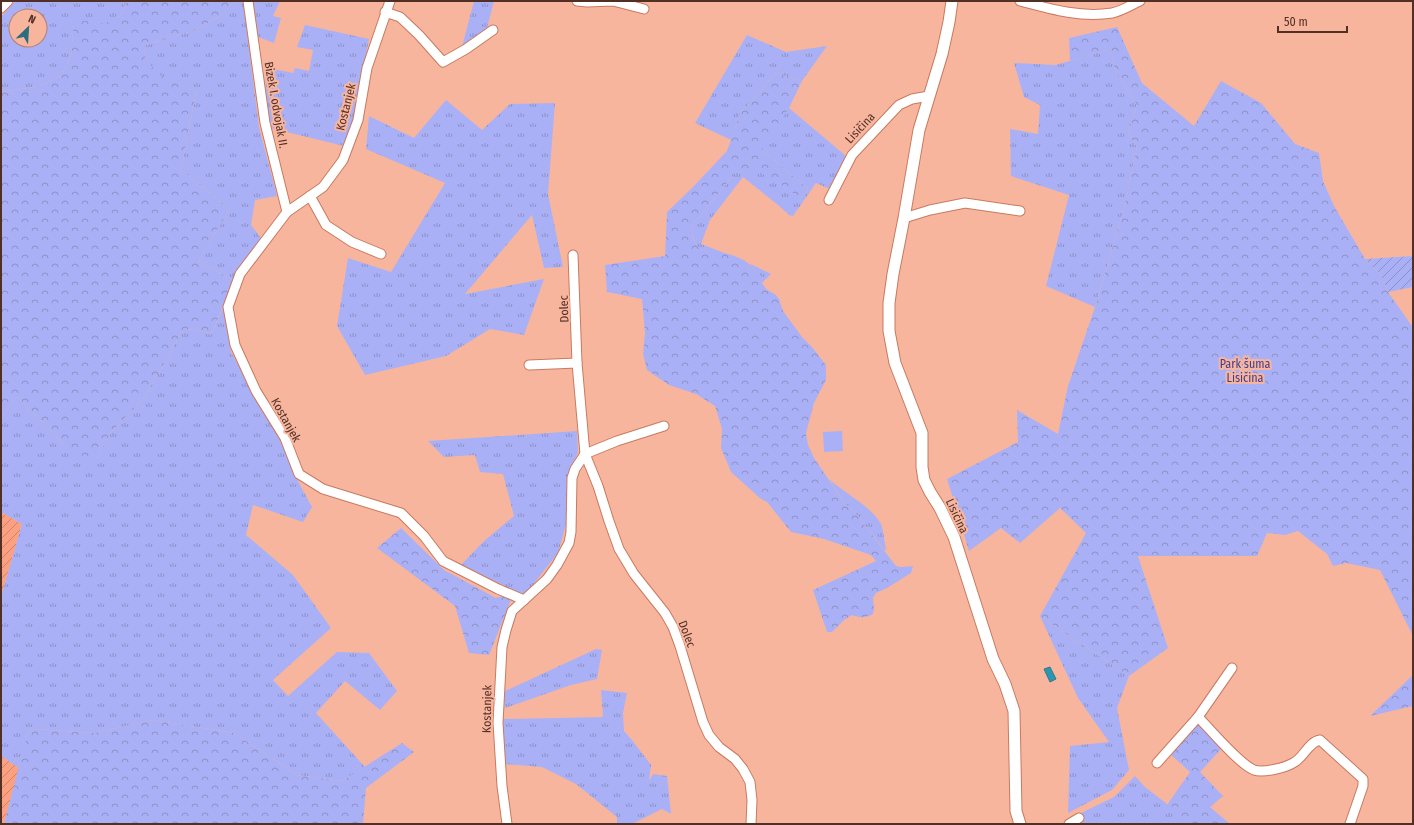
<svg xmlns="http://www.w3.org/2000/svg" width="1414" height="825" viewBox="0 0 1414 825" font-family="'Fira Sans Condensed',sans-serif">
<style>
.industrial{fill:url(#industrial-furrows)}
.grass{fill:url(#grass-tufts);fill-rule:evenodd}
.forest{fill:url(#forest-crowns)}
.garden{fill:url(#garden-furrows)}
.pitch{fill:#aab0f6}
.water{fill:#2b96b2;stroke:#367787}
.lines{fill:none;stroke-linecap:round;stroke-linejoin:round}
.minor-casing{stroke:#c87a5f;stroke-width:11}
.tertiary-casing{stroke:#c87a5f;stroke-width:13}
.minor{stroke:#fff;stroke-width:9}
.tertiary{stroke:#fff;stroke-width:11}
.labels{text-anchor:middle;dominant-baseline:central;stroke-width:4;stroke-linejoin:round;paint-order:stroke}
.street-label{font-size:12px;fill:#512f24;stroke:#f8b59e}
.park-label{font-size:12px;fill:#3f3d8f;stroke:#f8b59e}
</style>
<defs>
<pattern id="industrial-furrows" width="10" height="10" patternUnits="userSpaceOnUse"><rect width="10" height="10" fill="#fba182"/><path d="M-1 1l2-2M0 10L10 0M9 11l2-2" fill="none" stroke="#ce846a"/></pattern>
<pattern id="grass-tufts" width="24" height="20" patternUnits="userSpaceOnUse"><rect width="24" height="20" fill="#aab0f6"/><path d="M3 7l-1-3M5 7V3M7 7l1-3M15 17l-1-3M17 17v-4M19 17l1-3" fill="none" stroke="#8d90c7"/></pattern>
<pattern id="forest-crowns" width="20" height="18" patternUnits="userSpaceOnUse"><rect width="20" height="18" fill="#aab0f6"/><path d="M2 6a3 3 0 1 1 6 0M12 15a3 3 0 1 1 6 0" fill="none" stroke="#8d90c7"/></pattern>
<pattern id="garden-furrows" width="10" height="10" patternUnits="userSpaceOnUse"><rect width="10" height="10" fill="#aab0f6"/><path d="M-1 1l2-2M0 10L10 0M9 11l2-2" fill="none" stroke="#8d90c7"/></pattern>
</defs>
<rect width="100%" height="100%" fill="#f8b59e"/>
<g class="industrial">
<polygon points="1,512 22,524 1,597"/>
<polygon points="1,756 19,768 4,824 1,824"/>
</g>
<g class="grass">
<path d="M15,1H127L120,16L104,25L88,21L74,22L71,56L62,75L40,86L1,92V17ZM16,16H40V40H16Z"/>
<polygon points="234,1 243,1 259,127 277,196 255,200 251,225 264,242 234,281 198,261 230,209 181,170 196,92 158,75 145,58 146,45 195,30 222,15"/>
<polygon points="252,1 280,1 273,16 281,18 274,43 258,37"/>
<polygon points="474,1 494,1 487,28 462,47"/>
<polygon points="305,25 369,39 354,118 344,146 270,128 264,67 293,73 295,68 309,71 313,50 297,47"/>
<polygon points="747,35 786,52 827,46 802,81 776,73 740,114 731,140 695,123"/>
<polygon points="1111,49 1115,70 1137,105 1128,134 1137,147 1124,208 1095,307 1046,286 1069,195 1011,176 1010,129 1038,134 1040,105 1024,97 1014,63 1056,65"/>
<polygon points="446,100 482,130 510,104 555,103 548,194 563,267 544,268 532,215 465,294 544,279 524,335 490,329 446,356 365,375 337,326 348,258 391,272 445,183 366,149 369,116 414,138"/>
<path d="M789,108L846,156L839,176L832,190L816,183L793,216L789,215L778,205L743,177L710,220L701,244L727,254C717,253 700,254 695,242C693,238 692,232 691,227L735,173C738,172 741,170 744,170C762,167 787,188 801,198L808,189L763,151L761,147Z"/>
<polygon points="751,264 771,274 764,281"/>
<polygon points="223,308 231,352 278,436 299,483 312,507 303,522 253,505 246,535 293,575 331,628 273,680 288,696 337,652 369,653 397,691 380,710 345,681 316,713 365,767 342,781 297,775 234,733 153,720 94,733 36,729 27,735 19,768 1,756 1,597 22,524 1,512 1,419 17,397 66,446 97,458 111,432 144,398 183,330 197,329 211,335"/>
<polygon points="577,431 578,453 570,469 567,493 567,521 558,553 524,596 495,581 459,567 484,541 514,516 503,474 480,472 475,455 444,457 428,441"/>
<path d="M829,479C844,493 871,506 881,524C884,532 884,541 886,549L885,551L856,514L844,502Z"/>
<polygon points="1040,616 1129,676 1117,708 1129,770 1112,790 1068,813 1070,746 1109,742 1078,698"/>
<polygon points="596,649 602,650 597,679 571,685 505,708 503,692"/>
<polygon points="601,690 627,693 623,713 624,731 632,740 651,765 649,781 653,774 667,776 671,814 662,809 632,824 617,824 617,817 576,784 542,767 505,764 503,719 603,717"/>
<polygon points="1135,776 1145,787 1193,824 1084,824 1079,814 1114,797"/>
</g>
<g class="forest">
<polygon points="127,1 234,1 222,15 195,30 146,45 145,58 159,75 196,92 181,170 230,209 198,261 234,281 211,335 197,329 183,330 144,398 111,432 97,458 86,458 66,446 17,397 1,419 1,92 40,86 62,75 71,56 74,21 88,21 104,24 120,16"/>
<polygon points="1117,27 1142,83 1194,126 1221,81 1261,103 1295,144 1319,153 1323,181 1334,206 1365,259 1380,274 1388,292 1412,326 1413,331 1413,636 1380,570 1346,563 1333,566 1327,554 1298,531 1285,535 1267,533 1257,556 1138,556 1168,648 1129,676 1040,616 1086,533 1060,508 1020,543 1001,528 969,551 947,479 1018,442 1017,410 1058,434 1068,386 1095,307 1124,208 1137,147 1128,134 1137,105 1115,70 1111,49 1070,61 1069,38"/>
<path d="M776,73L802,81L789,108L762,147L763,151L808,189L801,198C787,189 762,168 744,170C741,170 738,172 735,173L691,227C692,232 693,240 696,244C704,255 717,251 728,254C744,258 756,267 764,281L762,283L766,289L776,295L779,299L783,311L802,337L812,347L826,365V380L814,403L806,433L808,445L814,458L844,502L856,514L896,566L901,567L913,566L911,573L887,588L876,593L873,598L874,609L873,614C866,618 860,618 852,615L844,620L832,632H827L813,590L876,561L871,555L824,539L791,532L767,502L761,499L731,472L721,448L722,429L715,406L696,394L669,385L647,370L643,354L645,333L642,299L607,292L605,265L665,256L667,212L691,189L727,151L740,114Z"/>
<polygon points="401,528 444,570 496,598 514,592 489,655 469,653 455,606 377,548"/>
<polygon points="1413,675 1413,706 1370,716"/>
<polygon points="153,720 234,733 297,775 342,781 402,743 414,752 366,788 363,824 4,824 27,735 36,729 94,733"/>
<polygon points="1193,720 1224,746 1200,772 1223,796 1210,807 1230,824 1193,824 1167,805 1190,772 1169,753"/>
</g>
<polygon class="garden" points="1413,256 1413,287 1388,292 1380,274 1365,259"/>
<polygon class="pitch" points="842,431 843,451 824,452 823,432"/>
<polygon class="water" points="1050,667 1056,679 1050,682 1044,669"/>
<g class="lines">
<defs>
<g id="minor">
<polyline points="248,1 265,123 287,212"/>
<polyline points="390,1 367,68 358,120 343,160 323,187 287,212 240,274 228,307 235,345 256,391 285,438 299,474 323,489 401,513 424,536 443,561 498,589 524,600"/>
<polyline points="577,1 587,2 613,1 644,9"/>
<path d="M1020,1C1050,9 1081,18 1112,13C1122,11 1131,5 1140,1"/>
<polyline points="1,8 8,1"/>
<polyline points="385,12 400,17 419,35 443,62 466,49 493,30"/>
<polyline points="310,196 326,225 352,242 381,254"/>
<polyline points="829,200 852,155 899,105 912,99 929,96"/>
<polyline points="904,218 930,210 965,203 1020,211"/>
<polyline points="573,255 577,363 585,454 598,486 609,521 619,549 634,574 665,613 673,627 680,646 703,722 709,735 719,747 735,759 743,769 750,782 752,800 751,824"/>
<polyline points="529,365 577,363"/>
<path d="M1198,717C1211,730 1239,764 1254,770C1263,773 1285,768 1293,763C1304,758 1308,742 1320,740L1363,779V786L1350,824"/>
<polyline points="1157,763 1198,717 1232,668"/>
<polyline points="507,824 502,786 498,723 502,647 506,630 512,611 547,579 557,565 569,543 571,532 572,478 575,469 585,454 617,441 664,426"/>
<polyline points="1069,824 1079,818"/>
</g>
<polyline id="tertiary" points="952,1 949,22 942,54 919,130 904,218 893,274 889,303 889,331 895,363 922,433 922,467 924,480 930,492 940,508 954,537 993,659 1005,684 1014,711 1016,811 1020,824"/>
</defs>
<use href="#minor" class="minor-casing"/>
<use href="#tertiary" class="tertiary-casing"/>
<use href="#minor" class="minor"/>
<use href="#tertiary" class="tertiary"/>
</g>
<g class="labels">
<g class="street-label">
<text transform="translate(276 105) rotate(80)">Bizek I. odvojak II.</text>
<text transform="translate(346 107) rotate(-76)">Kostanjek</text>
<text transform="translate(860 128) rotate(-47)">Lisičina</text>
<text transform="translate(564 309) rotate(-92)">Dolec</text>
<text transform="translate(286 420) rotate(61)">Kostanjek</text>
<text transform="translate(957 516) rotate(65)">Lisičina</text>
<text transform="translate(687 634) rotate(69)">Dolec</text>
<text transform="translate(487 709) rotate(-89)">Kostanjek</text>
</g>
<g class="park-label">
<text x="1245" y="364">Park šuma<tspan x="1245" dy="14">Lisičina</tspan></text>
</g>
</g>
<rect width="1414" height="825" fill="none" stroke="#512f24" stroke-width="4"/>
<g transform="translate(28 28) rotate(25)"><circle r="19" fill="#f8b59e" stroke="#b57f6d"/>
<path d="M0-3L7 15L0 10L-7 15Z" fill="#2b6d7f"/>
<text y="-6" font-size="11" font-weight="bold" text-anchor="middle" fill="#512f24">N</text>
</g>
<path d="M1278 26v6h69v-6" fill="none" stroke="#512f24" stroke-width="2"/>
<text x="1284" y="26" font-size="12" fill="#512f24" stroke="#f8b59e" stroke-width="3" paint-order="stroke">50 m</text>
</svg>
